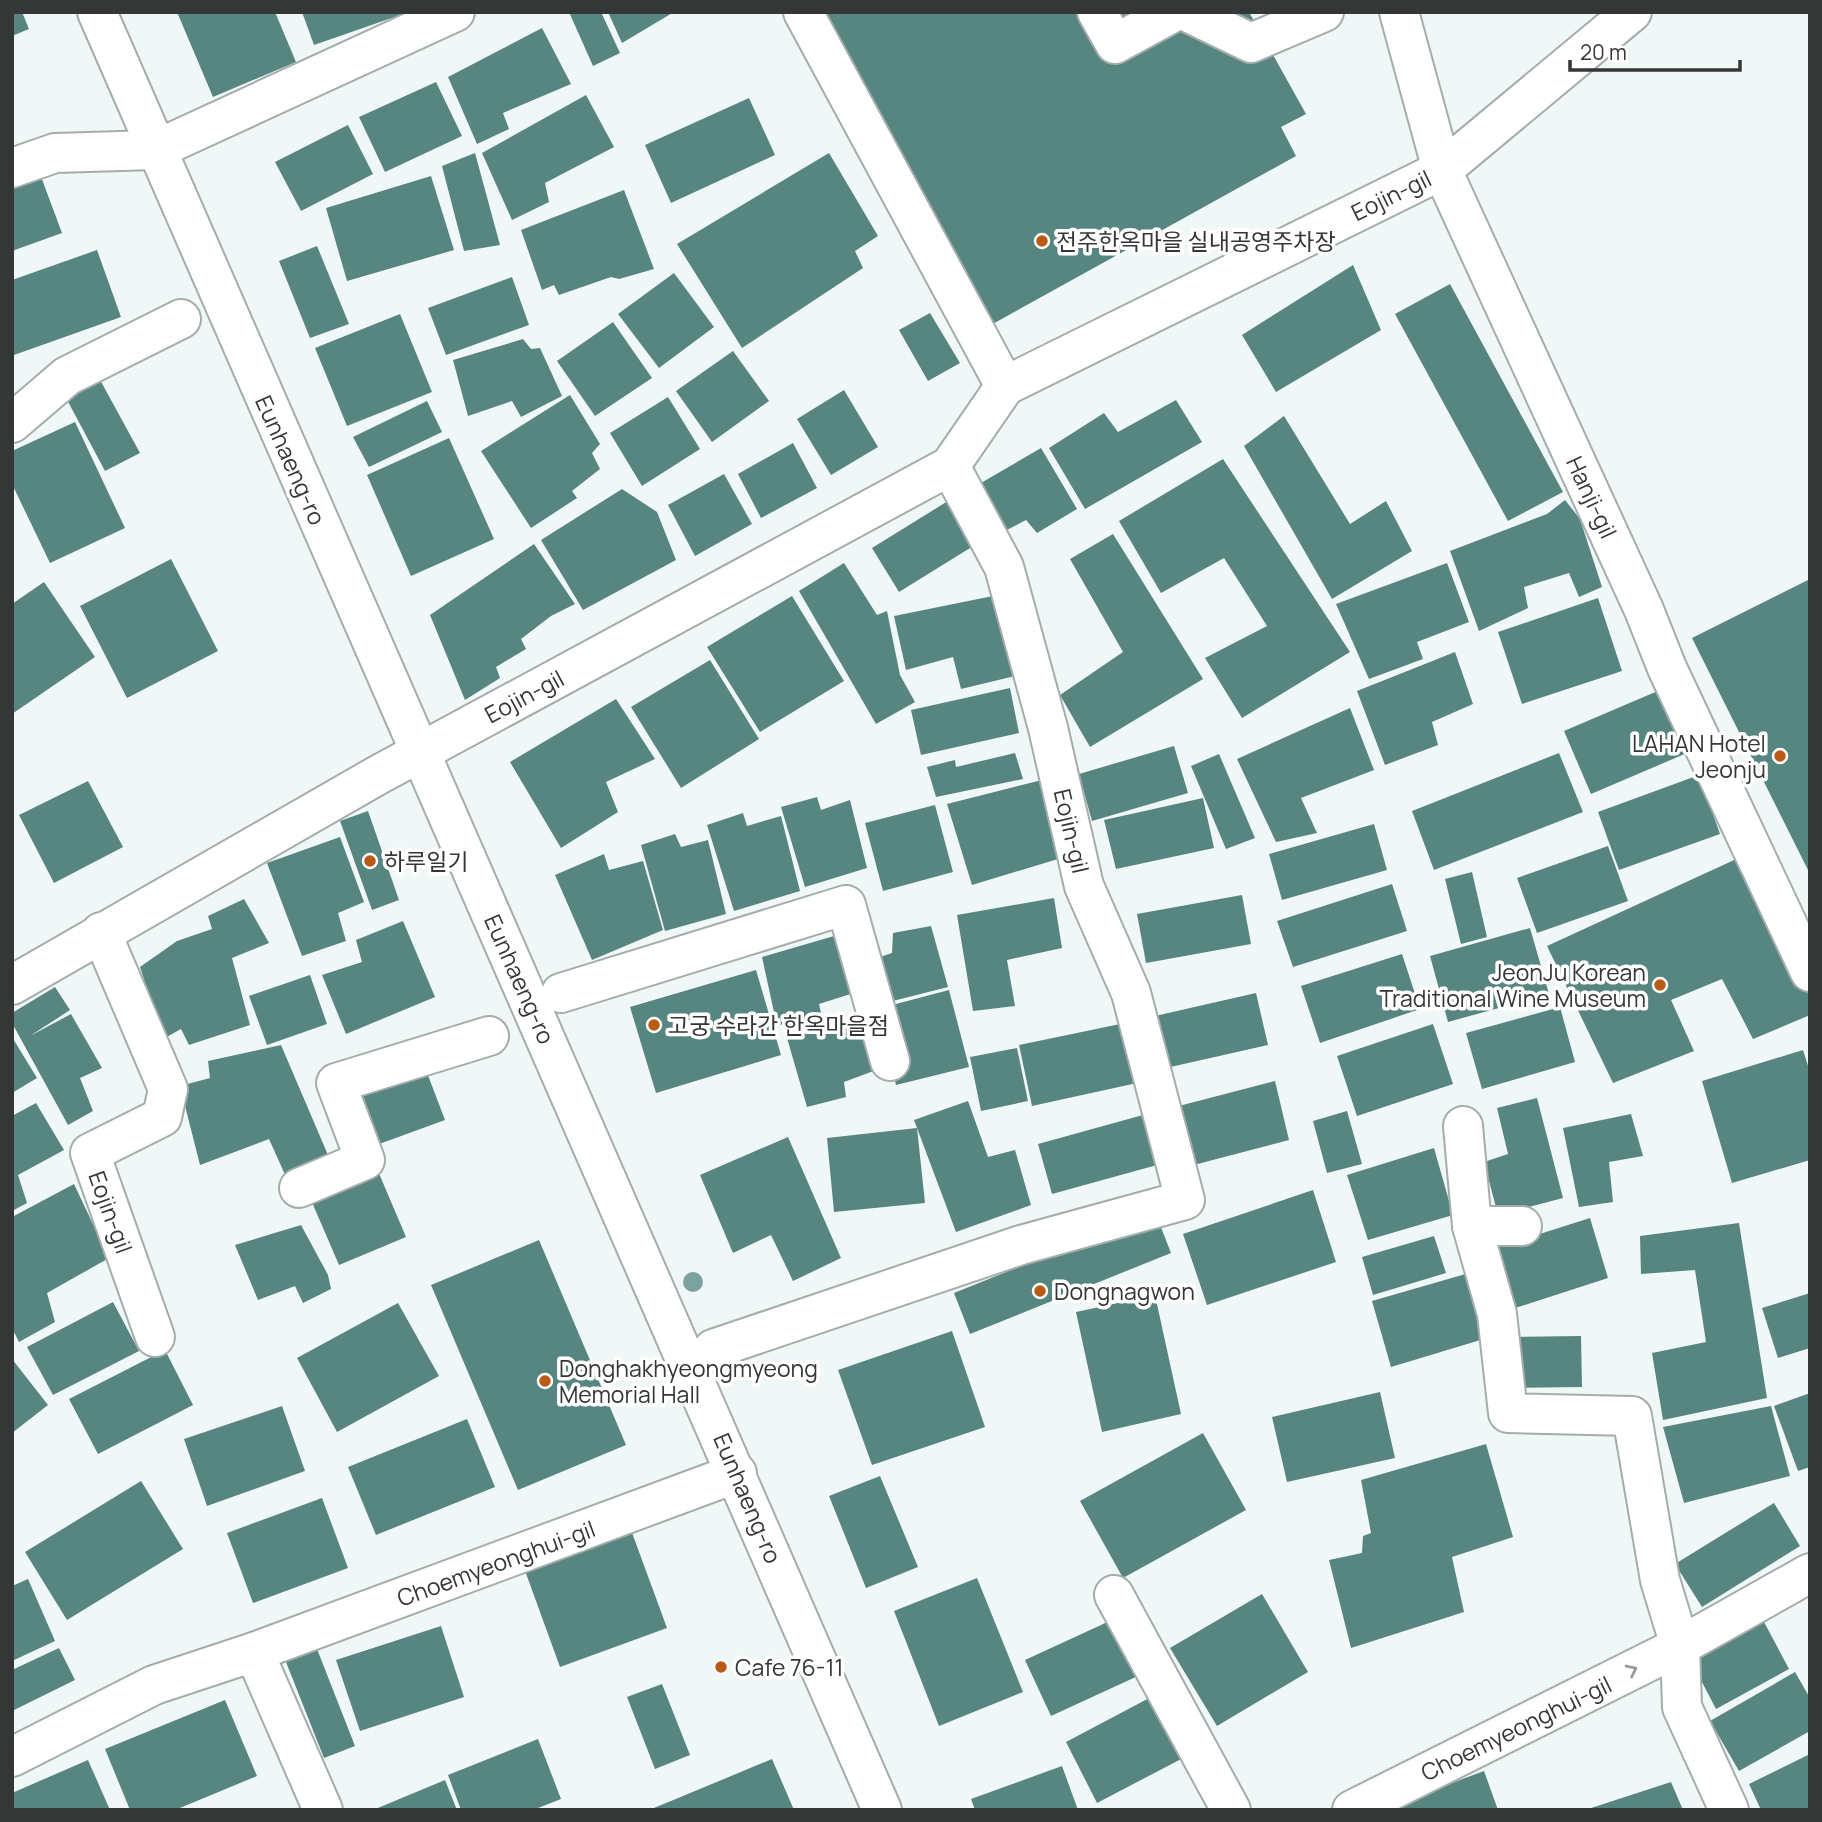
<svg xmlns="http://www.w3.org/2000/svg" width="1822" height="1822" viewBox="0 0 1822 1822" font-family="Manrope,'Noto Sans KR',sans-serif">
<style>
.building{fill:#578580}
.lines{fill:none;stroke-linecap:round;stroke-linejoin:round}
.minor-casing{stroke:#a5adab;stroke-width:42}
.minor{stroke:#fff;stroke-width:38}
.tree{fill:#7ba29f}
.oneway{stroke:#9a9b9a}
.poi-dot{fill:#ba5a17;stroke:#fff;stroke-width:2.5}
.labels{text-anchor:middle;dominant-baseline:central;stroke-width:7;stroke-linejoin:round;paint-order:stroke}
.street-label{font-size:23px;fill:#343736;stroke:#fff}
.poi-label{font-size:23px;fill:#343736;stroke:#fff;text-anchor:start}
</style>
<rect width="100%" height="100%" fill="#f0f8f7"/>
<g class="building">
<polygon points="12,12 22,12 29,29 12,36"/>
<polygon points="177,12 275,12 296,62 213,97"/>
<polygon points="302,12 406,12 406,13 314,45"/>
<polygon points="569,12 601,12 620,53 593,66"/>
<polygon points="608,12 674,12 622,43"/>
<polygon points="814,12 1249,12 1306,114 1281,127 1296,156 989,326"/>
<polygon points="542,28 571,84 503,113 509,129 477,144 448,77"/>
<polygon points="436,82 462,136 385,172 359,117"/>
<polygon points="586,95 614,147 545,183 549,202 512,220 482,153"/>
<polygon points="749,98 775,155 671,203 645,145"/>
<polygon points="348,125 373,174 301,211 275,162"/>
<polygon points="475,153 500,245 464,251 442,166"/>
<polygon points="829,153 878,236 855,251 863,268 742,348 677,244"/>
<polygon points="40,174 62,233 12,251 12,184"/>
<polygon points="431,176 454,250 347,281 326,208"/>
<polygon points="624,190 654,269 619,279 611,277 559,295 554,285 542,290 521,230"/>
<polygon points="317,246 349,324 310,338 279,261"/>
<polygon points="97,250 121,317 14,355 12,280"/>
<polygon points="1353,265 1381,330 1276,392 1242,335"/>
<polygon points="674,273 714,327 659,368 618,314"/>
<polygon points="512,277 529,325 446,355 428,308"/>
<polygon points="1450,284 1563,492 1508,521 1395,314"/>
<polygon points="930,313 960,363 928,381 899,330"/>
<polygon points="400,314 432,392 347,426 315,348"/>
<polygon points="613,322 652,378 595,416 557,361"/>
<polygon points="523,339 531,349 540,348 562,396 521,417 512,401 468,416 453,360"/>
<polygon points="733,351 769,401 712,442 676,391"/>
<polygon points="99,378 140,453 105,471 65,396"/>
<polygon points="844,390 878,447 831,475 797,419"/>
<polygon points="570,395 600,444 592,453 600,469 572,491 577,498 531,528 481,451"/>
<polygon points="668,397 700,449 642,486 610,433"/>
<polygon points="1176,400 1202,442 1085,509 1049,448 1104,413 1118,432"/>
<polygon points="427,401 442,432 369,467 353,437"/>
<polygon points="1284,416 1350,524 1386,501 1412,551 1332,599 1244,446"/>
<polygon points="75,422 125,528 50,563 12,484 12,451"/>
<polygon points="449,438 494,539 411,576 367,475"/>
<polygon points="793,443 817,488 761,518 738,474"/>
<polygon points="1041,448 1077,509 1037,533 1026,520 999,534 974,487"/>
<polygon points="1223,459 1350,652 1242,718 1205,658 1267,626 1224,558 1161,593 1119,521"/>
<polygon points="724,474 752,524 695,556 668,505"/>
<polygon points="622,489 657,512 676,560 583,610 541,540"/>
<polygon points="956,496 983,540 899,592 872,548"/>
<polygon points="1565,500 1580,519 1602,587 1579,597 1569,573 1524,587 1528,608 1479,631 1450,551 1547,514"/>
<polygon points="1113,534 1203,679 1090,747 1060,695 1123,652 1070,559"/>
<polygon points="534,544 575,604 551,616 521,639 526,649 496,667 500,678 465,700 430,615"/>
<polygon points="171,559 218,651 127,698 80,606"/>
<polygon points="844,563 877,615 887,611 900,675 915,702 876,724 799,591"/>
<polygon points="1447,563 1469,622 1417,642 1423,659 1369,679 1336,604"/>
<polygon points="1810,579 1810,874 1692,638"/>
<polygon points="44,582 95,657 12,714 12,604"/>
<polygon points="998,595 1015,676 961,689 953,657 906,670 894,616"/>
<polygon points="792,596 844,681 760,732 707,647"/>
<polygon points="1598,598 1622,671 1522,704 1498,632"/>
<polygon points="1455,652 1473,704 1432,722 1438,745 1385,765 1357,691"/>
<polygon points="710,660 759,739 681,788 631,707"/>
<polygon points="1010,688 1019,733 921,755 911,710"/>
<polygon points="1660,690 1687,753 1591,794 1564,731"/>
<polygon points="616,699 655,759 606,782 618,812 561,848 510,762"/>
<polygon points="1350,708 1374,770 1301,798 1317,833 1276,842 1237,759"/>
<polygon points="1174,746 1188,793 1092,821 1079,774"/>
<polygon points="1015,753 1023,779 936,797 927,767 955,760 956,767"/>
<polygon points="1559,753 1583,812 1434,870 1412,811"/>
<polygon points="1219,754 1255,838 1226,849 1191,766"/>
<polygon points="1699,775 1720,834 1619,870 1598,812"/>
<polygon points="1050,778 1071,855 972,885 947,804"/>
<polygon points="88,781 123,847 54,883 19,815"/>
<polygon points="817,797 821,810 850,800 867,868 805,887 781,807"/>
<polygon points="1203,798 1214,848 1116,869 1104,820"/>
<polygon points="935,805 953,872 883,891 865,823"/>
<polygon points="368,811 399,900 372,910 340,821"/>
<polygon points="743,813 747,826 781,816 800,891 734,911 707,825"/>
<polygon points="1374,824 1387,870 1282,900 1269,854"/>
<polygon points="675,834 681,847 708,840 726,914 665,931 641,845"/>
<polygon points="340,837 364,902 338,913 346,941 302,956 267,863"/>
<polygon points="1608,846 1628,901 1537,933 1517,878"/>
<polygon points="604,854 609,870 643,861 663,930 592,960 555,875"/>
<polygon points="1745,855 1810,995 1810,1015 1753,1039 1722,979 1671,1000 1694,1051 1613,1083 1547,946"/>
<polygon points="1472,872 1487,937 1461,944 1445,879"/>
<polygon points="1392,884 1407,931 1293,967 1277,921"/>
<polygon points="1242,895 1251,944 1146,963 1137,914"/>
<polygon points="1054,898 1062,948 1007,960 1015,1006 973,1011 957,915"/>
<polygon points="244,899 269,943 232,958 250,1025 189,1045 181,1029 163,1039 140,967 177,941 212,929 208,916"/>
<polygon points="403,921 435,997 346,1034 322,975 362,962 356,940"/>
<polygon points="931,926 948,987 885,1003 874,959 892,953 893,933"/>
<polygon points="1530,928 1549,994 1448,1022 1430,956"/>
<polygon points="841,934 857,992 819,1004 821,1013 777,1026 762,957"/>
<polygon points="1402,954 1420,1009 1320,1043 1301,986"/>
<polygon points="756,970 781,1055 656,1093 630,1007"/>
<polygon points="310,975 327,1024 267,1045 249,996"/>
<polygon points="55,987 70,1010 30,1036 71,1014 102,1068 80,1078 93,1111 68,1125 12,1023 12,1013"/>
<polygon points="949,990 969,1067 896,1085 877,1009"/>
<polygon points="1256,993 1268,1045 1166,1068 1155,1016"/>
<polygon points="1560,1007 1575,1062 1482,1089 1466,1033"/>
<polygon points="862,1016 879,1069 844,1082 846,1097 807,1107 787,1038"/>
<polygon points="1125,1023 1137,1083 1032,1106 1019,1045"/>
<polygon points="1433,1024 1453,1084 1357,1116 1337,1056"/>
<polygon points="12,1037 37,1078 12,1093"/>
<polygon points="281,1045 328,1155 287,1179 269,1139 200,1165 180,1086 210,1078 208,1061"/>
<polygon points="1017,1048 1028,1101 981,1111 970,1057"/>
<polygon points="1803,1050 1810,1072 1810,1160 1732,1183 1702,1081"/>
<polygon points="421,1057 445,1120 371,1147 349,1084"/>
<polygon points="1275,1081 1289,1140 1190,1166 1175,1107"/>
<polygon points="1537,1098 1563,1198 1498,1215 1484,1162 1508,1154 1497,1108"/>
<polygon points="968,1101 988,1157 1015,1150 1031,1205 956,1232 914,1120"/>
<polygon points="36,1103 64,1150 18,1175 27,1203 12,1211 12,1116"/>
<polygon points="1347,1111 1362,1164 1327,1173 1313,1121"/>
<polygon points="1631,1114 1643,1156 1609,1162 1613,1202 1579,1207 1563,1128"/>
<polygon points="1143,1115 1157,1165 1052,1194 1038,1144"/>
<polygon points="917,1128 925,1203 834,1212 827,1138"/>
<polygon points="788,1137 841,1258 793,1281 771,1235 733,1253 700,1175"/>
<polygon points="1434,1148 1453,1215 1368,1240 1347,1175"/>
<polygon points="375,1164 406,1237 339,1265 308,1193"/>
<polygon points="74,1184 109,1258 47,1293 55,1322 19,1342 12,1328 12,1217"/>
<polygon points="1313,1190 1336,1262 1207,1305 1183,1234"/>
<polygon points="1155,1212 1171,1253 970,1334 954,1293"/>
<polygon points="1590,1218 1608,1278 1512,1309 1493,1249"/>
<polygon points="1739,1223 1767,1398 1663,1420 1652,1353 1706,1342 1695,1270 1641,1274 1640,1236"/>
<polygon points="301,1225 328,1275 331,1289 303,1303 295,1286 258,1300 235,1245"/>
<polygon points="1434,1236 1446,1273 1373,1295 1362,1257"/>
<polygon points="539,1240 626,1445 518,1490 431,1285"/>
<polygon points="1469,1273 1487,1338 1391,1367 1372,1301"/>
<polygon points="1810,1293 1810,1348 1778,1358 1762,1308"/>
<polygon points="1155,1295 1181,1414 1102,1432 1076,1312"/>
<polygon points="113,1302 139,1351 53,1395 27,1347"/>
<polygon points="398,1303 439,1376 337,1432 297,1358"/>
<polygon points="952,1331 985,1427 872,1465 838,1370"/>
<polygon points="1581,1336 1582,1387 1512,1388 1511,1337"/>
<polygon points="165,1350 193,1405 98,1454 69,1399"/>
<polygon points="12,1359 48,1405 12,1433"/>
<polygon points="1380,1392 1395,1458 1287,1482 1272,1417"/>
<polygon points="1810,1393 1810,1467 1798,1471 1774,1406"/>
<polygon points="282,1406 305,1471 207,1506 184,1439"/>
<polygon points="1771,1406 1790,1476 1684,1503 1663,1427"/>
<polygon points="467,1419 495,1487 376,1535 348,1467"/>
<polygon points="1203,1433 1246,1510 1123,1578 1080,1501"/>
<polygon points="1486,1444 1513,1537 1452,1557 1464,1612 1351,1648 1329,1560 1362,1553 1363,1536 1371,1533 1361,1480"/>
<polygon points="880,1476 918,1567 866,1588 829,1496"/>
<polygon points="141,1481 183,1549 67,1620 25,1552"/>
<polygon points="322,1498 348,1568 253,1603 227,1533"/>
<polygon points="1774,1503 1800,1546 1702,1607 1675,1564"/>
<polygon points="631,1530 667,1628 560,1667 524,1568"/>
<polygon points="977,1578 1023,1692 939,1726 894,1611"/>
<polygon points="28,1579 55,1641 12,1661 12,1586"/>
<polygon points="1262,1594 1308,1672 1217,1726 1170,1648"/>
<polygon points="1114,1619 1140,1675 1051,1716 1025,1660"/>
<polygon points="1764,1622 1789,1669 1716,1709 1691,1661"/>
<polygon points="441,1626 464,1697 360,1731 336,1660"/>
<polygon points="59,1648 75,1680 12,1711 12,1670"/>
<polygon points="317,1649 355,1746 324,1758 286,1662"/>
<polygon points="1795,1672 1810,1698 1810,1731 1739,1771 1710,1721"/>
<polygon points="662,1684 690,1755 655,1769 627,1697"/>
<polygon points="1153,1696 1185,1757 1097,1803 1066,1742"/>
<polygon points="225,1700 257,1776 175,1810 130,1810 105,1749"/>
<polygon points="538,1739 561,1799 533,1810 461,1810 448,1775"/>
<polygon points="1810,1754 1810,1810 1761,1810 1749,1784"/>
<polygon points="772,1759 794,1810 649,1810 683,1796"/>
<polygon points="88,1760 110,1810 12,1810 12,1793"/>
<polygon points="1062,1766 1078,1810 975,1810 971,1799"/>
<polygon points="1484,1771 1498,1810 1379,1810"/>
<polygon points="445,1780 457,1810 373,1810"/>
<polygon points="1671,1782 1683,1810 1588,1810 1588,1809"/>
</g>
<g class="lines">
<defs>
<g id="minor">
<polyline points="97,12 882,1810"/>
<polyline points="803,12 1005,386"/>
<polyline points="1097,12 1115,44 1174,12"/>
<polyline points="1187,12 1251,43 1324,12"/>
<polyline points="1399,12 1442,170 1644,610 1667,668 1810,972"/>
<polyline points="12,168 55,153 155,150 455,12"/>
<polyline points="12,423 67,376 181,319"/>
<polyline points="101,932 168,1089 162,1117 90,1153 155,1337"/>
<polyline points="12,985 378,775 950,466 1005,386 1442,170 1632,12"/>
<polyline points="561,993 846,905 890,1061"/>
<polyline points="1463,1126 1472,1226 1497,1314 1508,1413 1632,1416 1660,1580 1680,1646 1682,1707 1729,1810"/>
<polyline points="299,1188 365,1160 336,1083 489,1036"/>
<polyline points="1472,1226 1522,1226"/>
<polyline points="713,1349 1021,1245 1185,1200 1131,993 1084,886 1048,728 1004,567 950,466"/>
<polyline points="1114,1595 1231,1810"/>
<polyline points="254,1652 323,1810"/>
<polyline points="12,1757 154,1685 254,1652 737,1473"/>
<polyline points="1352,1810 1680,1646 1810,1573"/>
</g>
</defs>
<use href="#minor" class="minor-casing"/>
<use href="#minor" class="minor"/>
</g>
<circle class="tree" cx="693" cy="1282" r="10"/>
<defs><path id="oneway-chevron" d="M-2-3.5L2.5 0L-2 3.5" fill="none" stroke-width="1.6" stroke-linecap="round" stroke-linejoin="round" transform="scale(1.75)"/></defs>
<use class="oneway" href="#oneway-chevron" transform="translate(1632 1670) rotate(-26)"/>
<g class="poi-dot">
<circle cx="1042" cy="241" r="7"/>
<circle cx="1780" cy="756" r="7"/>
<circle cx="370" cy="861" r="7"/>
<circle cx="1660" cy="985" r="7"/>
<circle cx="654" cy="1025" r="7"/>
<circle cx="1040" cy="1291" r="7"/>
<circle cx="545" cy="1381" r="7"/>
<circle cx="721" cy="1667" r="7"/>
</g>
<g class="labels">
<g class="street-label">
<text transform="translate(1391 195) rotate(-26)">Eojin-gil</text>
<text transform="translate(291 460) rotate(66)">Eunhaeng-ro</text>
<text transform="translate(1592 497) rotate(65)">Hanji-gil</text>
<text transform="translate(524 696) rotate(-28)">Eojin-gil</text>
<text transform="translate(1072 831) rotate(77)">Eojin-gil</text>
<text transform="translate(520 979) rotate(66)">Eunhaeng-ro</text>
<text transform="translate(111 1212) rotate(70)">Eojin-gil</text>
<text transform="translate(748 1498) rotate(67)">Eunhaeng-ro</text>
<text transform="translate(496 1563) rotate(-20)">Choemyeonghui-gil</text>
<text transform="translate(1516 1728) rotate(-26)">Choemyeonghui-gil</text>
</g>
<g class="poi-label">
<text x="1056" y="241">전주한옥마을 실내공영주차장</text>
<text x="1766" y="743" text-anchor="end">LAHAN Hotel<tspan x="1766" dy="26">Jeonju</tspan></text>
<text x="384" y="861">하루일기</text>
<text x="1646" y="972" text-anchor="end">JeonJu Korean<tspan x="1646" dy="26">Traditional Wine Museum</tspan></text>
<text x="668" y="1025">고궁 수라간 한옥마을점</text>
<text x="1054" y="1291">Dongnagwon</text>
<text x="559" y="1368">Donghakhyeongmyeong<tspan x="559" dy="26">Memorial Hall</tspan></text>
<text x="735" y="1667">Cafe 76-11</text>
</g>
</g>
<rect width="1822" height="1822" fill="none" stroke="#343736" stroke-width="28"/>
<path d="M1570 60v10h170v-10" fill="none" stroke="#343736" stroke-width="3.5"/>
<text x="1580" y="60" font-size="21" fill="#343736" stroke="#ffffff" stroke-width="5" paint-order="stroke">20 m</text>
</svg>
